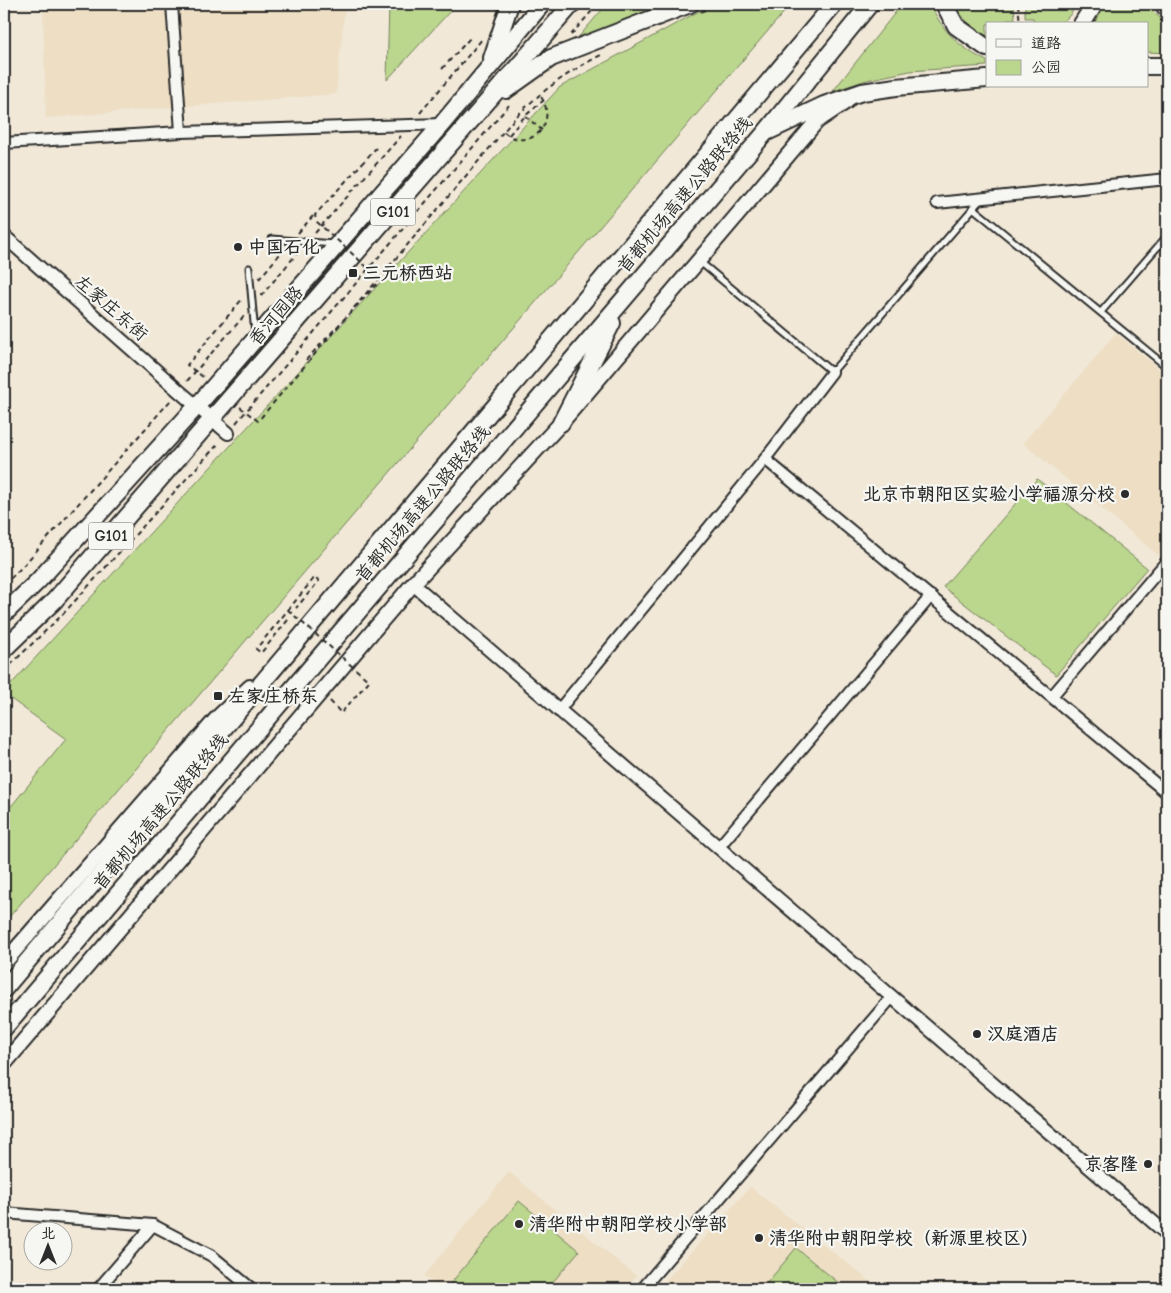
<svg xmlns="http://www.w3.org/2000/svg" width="1171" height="1293" viewBox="0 0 1171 1293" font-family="'Comic Neue','LXGW WenKai TC',sans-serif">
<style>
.built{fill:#eddec4}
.green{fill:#bbd68d;stroke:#73805c}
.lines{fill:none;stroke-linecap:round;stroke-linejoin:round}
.service-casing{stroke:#2b2b2b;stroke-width:9}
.minor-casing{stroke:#2b2b2b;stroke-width:14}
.tertiary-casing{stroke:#2b2b2b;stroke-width:16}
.secondary-casing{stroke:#2b2b2b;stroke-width:18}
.trunk-casing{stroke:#2b2b2b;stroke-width:20}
.path{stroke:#2b2b2b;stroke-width:2;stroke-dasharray:5 4;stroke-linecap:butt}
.service{stroke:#f6f6f2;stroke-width:5}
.minor{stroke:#f6f6f2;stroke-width:10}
.tertiary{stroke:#f6f6f2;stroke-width:12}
.secondary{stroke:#f6f6f2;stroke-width:14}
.trunk{stroke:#f6f6f2;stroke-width:16}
.path-bridge{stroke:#2b2b2b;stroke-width:2;stroke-dasharray:5 4;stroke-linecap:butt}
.poi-dot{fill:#2b2b2b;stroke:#f6f6f2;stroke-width:2}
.labels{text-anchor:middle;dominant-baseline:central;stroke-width:4.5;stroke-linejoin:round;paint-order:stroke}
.shield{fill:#f6f6f2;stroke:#686867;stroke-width:1}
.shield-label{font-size:16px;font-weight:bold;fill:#2b2b2b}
.street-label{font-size:18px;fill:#2b2b2b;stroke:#f6f6f2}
.poi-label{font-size:18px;font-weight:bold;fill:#2b2b2b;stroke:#f6f6f2;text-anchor:start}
</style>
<rect width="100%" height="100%" fill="#f1e8d7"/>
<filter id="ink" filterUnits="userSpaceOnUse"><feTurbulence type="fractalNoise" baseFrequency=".02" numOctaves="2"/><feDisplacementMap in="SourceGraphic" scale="10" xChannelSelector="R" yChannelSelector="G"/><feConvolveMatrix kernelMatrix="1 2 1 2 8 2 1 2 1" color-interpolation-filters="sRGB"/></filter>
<g filter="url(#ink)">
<g class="built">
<polygon points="43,4 345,4 336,94 46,118"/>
<polygon points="1116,333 1167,376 1167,544 1158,555 1023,443"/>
<polygon points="509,1172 636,1276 625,1289 441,1289 424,1276"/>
<polygon points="750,1187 880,1289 658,1289"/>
</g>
<g class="green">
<polygon points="389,4 454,4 452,9 387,80"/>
<polygon points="607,4 670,4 577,39"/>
<polygon points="712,4 791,4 4,923 4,815 66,739 4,694 4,692 560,87"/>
<path d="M902,4H931C940,30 963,50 987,61V66L910,71L867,80L833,91Z"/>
<path d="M955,4H1014L1015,19H1008V24H987V36C972,28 962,19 955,4Z"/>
<polygon points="1025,4 1077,4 1070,15 1061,24 1034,24 1033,18 1025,18"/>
<polygon points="1102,4 1146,4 1167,25 1167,53 1147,52 1147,24 1092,24"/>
<polygon points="1037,479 1147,568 1056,675 943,587"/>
<polygon points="519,1201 579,1251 547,1289 446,1289"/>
<polygon points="796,1248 846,1289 762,1289"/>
</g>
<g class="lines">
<defs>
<g id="service">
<polyline points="973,208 1167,367"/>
<polyline points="272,239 333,244"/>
<polyline points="699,261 832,372 981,199"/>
<polyline points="249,268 255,334"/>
<polyline points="1101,312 1167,236"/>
</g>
<g id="minor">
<polyline points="172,4 181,132"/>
<polyline points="4,143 181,132 442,124"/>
<polyline points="937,203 1167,179"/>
<polyline points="765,459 1167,793"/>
<polyline points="1052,696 1167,561"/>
<polyline points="558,711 765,459 832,372"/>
<polyline points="718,848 931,596"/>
<polyline points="4,1213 153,1225 212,1256 252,1289"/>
<polyline points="98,1289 153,1225"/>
<polyline points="642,1289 892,997"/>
</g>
<g id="tertiary">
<polyline points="4,236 179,391 228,433"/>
<polyline points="413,584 1167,1234"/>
</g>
<g id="secondary">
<polyline points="4,963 218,717 250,687"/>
<polyline points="4,1064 413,584 561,423 817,121 847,101"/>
</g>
<g id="trunk">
<polyline points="944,4 956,26 987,48"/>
<polyline points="1082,24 1092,8 1093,4"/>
<polyline points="492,58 510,4"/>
<polyline points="1147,66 1167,66"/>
<polyline points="506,90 551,58 690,4"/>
<polyline points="769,131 824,105 862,92 896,87 987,79"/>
<polyline points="561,423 612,323"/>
<polyline points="4,614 38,581 197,406 442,124 542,4"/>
<polyline points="4,649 54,601 572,4"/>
<polyline points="4,989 834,4"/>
<polyline points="4,1028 765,133 870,4"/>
</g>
</defs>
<use href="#service" class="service-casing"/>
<use href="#minor" class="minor-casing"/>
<use href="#tertiary" class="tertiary-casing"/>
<use href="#secondary" class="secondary-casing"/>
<use href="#trunk" class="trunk-casing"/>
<g class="path">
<polyline points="1018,4 1020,24"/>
<polyline points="1150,4 1167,21"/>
<polyline points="1158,4 1167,13"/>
<polyline points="701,12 715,4"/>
<polyline points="571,35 598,4"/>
<polyline points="442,69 470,38"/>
<polyline points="420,113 483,38"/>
<polyline points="525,116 542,130"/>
<path d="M504,132C530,154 561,122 539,94"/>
<polyline points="509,135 525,116 544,100"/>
<polyline points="298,233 313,216"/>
<polyline points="315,233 401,136"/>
<polyline points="259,279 285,248"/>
<polyline points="261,296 300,250"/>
<polyline points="203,377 187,365 243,298"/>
<polyline points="187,381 245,315"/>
<path d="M240,407L258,421L515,118C541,91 568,72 601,55"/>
<polyline points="236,423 510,104"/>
<polyline points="4,585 22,567 171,400"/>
<polyline points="288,620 261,653 256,649 315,577 319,581 296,608"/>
<polyline points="4,671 63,614 220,442"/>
<polyline points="330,701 341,713"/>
</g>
<use href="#service" class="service"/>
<use href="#minor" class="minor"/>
<use href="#tertiary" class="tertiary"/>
<use href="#secondary" class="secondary"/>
<use href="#trunk" class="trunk"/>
<g class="path-bridge">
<polyline points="306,360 378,283 378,277 316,221 315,215 376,148"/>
<polyline points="288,610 369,681 341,713"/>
</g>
</g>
</g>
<g class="poi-dot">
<circle cx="238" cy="247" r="5"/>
<rect x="348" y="268" width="10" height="10" rx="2.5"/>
<circle cx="1125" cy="494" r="5"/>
<rect x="213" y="691" width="10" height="10" rx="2.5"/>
<circle cx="977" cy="1034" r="5"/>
<circle cx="1148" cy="1164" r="5"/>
<circle cx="519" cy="1224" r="5"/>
<circle cx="759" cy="1238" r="5"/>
</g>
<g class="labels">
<g class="shield">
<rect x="370.5" y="198.5" width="45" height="27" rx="4"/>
<rect x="88.5" y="522.5" width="45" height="27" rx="4"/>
</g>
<g class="shield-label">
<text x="393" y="212">G101</text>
<text x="111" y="536">G101</text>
</g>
<g class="street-label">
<text transform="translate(685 195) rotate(-50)">首都机场高速公路联络线</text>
<text transform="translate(111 308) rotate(41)">左家庄东街</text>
<text transform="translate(276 316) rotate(-49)">香河园路</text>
<text transform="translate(423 504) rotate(-50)">首都机场高速公路联络线</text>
<text transform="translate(161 812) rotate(-50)">首都机场高速公路联络线</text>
</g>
<g class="poi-label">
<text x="248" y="247">中国石化</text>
<text x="363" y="273">三元桥西站</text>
<text x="1115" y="494" text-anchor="end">北京市朝阳区实验小学福源分校</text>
<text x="228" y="696">左家庄桥东</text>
<text x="987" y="1034">汉庭酒店</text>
<text x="1138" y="1164" text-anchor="end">京客隆</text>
<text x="529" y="1224">清华附中朝阳学校小学部</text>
<text x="769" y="1238">清华附中朝阳学校（新源里校区）</text>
</g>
</g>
<rect width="1171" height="1293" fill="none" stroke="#f6f6f2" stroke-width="20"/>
<rect x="10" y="10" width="1151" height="1273" fill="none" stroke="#2b2b2b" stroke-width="2" filter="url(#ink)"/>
<rect x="986" y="22" width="162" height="65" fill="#f6f6f2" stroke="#a5a5a2"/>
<rect x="996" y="39" width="25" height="8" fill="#f6f6f2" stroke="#a5a5a2"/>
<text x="1031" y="48" font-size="15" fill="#2b2b2b">道路</text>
<rect x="996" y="60" width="25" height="15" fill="#bbd68d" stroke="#a5a5a2"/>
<text x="1031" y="72" font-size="15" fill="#2b2b2b">公园</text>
<g transform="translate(48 1246)"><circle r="24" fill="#f6f6f2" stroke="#a5a5a2"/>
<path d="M0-4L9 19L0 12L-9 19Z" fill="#2b2b2b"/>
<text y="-8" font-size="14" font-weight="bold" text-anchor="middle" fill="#2b2b2b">北</text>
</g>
</svg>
